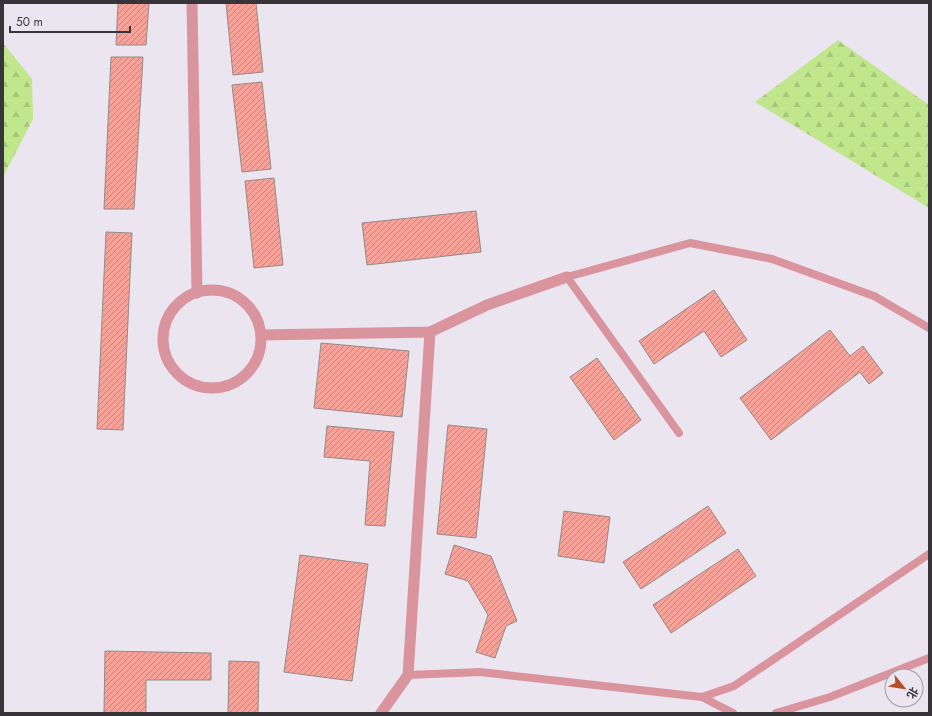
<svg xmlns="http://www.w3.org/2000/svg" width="932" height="716" viewBox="0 0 932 716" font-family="Jost,'Noto Sans SC',sans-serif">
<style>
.forest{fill:url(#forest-firs)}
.building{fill:url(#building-hatch);stroke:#958988}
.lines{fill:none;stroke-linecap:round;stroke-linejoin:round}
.service{stroke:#da949e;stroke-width:8}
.minor{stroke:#da949e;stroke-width:11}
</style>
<defs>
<pattern id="forest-firs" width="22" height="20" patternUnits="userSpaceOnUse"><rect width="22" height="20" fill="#c0e78c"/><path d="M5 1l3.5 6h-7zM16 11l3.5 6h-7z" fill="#a6c77a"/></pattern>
<pattern id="building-hatch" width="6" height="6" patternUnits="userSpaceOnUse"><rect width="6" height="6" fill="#f7a298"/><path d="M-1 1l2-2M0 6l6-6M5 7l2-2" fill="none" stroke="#c9857d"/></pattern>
</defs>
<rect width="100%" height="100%" fill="#eae5ef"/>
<g class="forest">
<polygon points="838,40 929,105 929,208 755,102"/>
<polygon points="3,43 32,79 33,119 3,177"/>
</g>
<g class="building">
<polygon points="118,3 149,3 146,45 116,45"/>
<polygon points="226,3 256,3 263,72 233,75"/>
<polygon points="111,57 143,57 134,209 104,209"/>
<polygon points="262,82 271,169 242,172 232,85"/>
<polygon points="274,178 283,265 254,268 245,181"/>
<polygon points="476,211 481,252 367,265 362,223"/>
<polygon points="106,232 132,233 123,430 97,429"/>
<polygon points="714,290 747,340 721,357 704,331 654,364 639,341"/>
<polygon points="830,330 850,356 863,346 883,373 869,384 860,372 771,440 740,398"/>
<polygon points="321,343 409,351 402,417 314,408"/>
<polygon points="597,358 641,420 614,440 570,377"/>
<polygon points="448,425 487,429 476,538 437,534"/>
<polygon points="327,426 394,432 385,526 365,525 370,461 324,457"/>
<polygon points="708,506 726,533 641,589 623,562"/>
<polygon points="564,511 610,517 604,563 558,556"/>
<polygon points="454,545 491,556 517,621 506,626 495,658 476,652 488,615 468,581 445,574"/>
<polygon points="738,549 756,576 671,633 653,605"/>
<polygon points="300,555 368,564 352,681 284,672"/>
<polygon points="105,651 211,653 211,680 146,680 146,713 104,713"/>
<polygon points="229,661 259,662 258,713 228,713"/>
</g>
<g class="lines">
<g class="service">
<polyline points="679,433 567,277 690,243 772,259 874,296 929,328"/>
<polyline points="408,675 480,672 702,697 734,686 929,554"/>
<polyline points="702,697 733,713"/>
<polyline points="776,713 830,697 929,658"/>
</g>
<g class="minor">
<polyline points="192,3 197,293"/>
<circle cx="212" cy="339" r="49"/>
<polyline points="261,335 430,332 487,305 567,277"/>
<polyline points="381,713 408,675 430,332"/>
</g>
</g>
<rect width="932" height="716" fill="none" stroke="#373539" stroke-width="8"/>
<g transform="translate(904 688) rotate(120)"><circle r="19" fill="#eae5ef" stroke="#a29fa6"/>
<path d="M0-3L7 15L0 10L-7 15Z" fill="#b64f29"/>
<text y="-6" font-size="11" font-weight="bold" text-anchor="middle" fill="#373539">北</text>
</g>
<path d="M10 26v6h120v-6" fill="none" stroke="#373539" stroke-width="2"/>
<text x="16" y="26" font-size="12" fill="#373539" stroke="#eae5ef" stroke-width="3" paint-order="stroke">50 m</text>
</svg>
